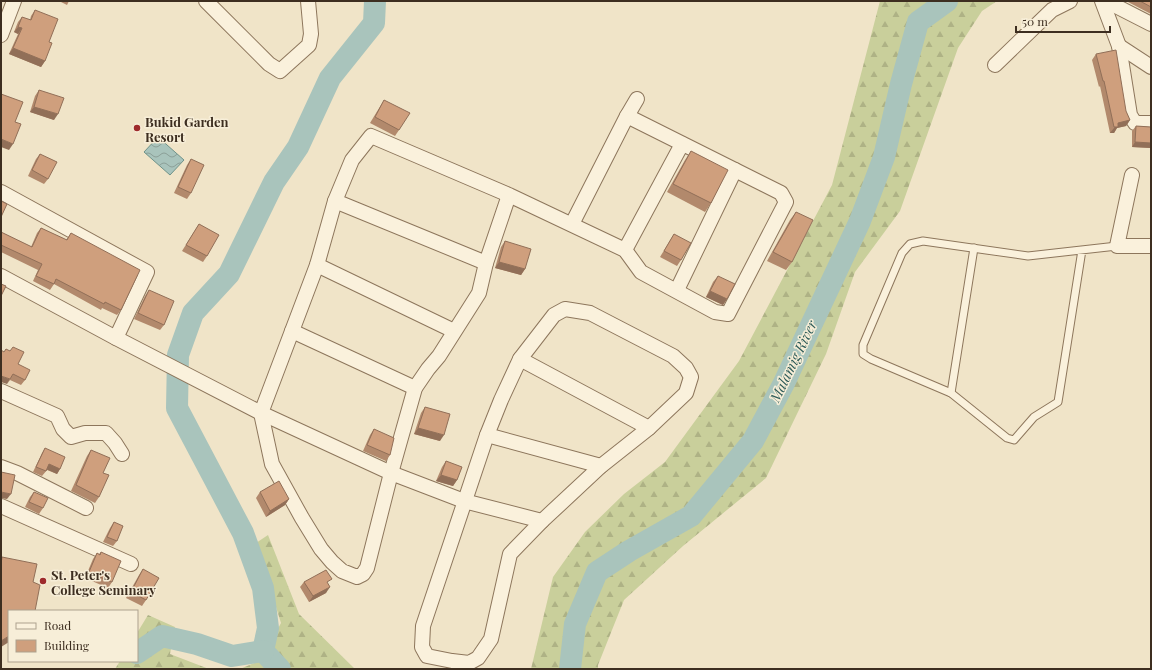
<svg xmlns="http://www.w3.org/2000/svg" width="1152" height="670" viewBox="0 0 1152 670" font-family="'Playfair Display',serif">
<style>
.forest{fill:url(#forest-firs)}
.water{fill:url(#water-waves);stroke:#6f938a}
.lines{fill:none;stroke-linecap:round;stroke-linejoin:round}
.river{stroke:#a9c4bc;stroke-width:22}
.lane-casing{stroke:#8d765c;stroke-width:9}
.street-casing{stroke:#8d765c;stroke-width:16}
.lane{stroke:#faf1dc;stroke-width:7}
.street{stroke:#faf1dc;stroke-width:14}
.wall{fill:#b2896c}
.shaded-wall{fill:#916f58}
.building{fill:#cf9f7d;stroke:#916f58}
.poi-dot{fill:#9e2a2b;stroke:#f7eed8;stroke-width:1.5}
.labels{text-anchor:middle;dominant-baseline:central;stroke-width:3;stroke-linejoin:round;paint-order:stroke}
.poi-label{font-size:13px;font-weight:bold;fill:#3d2e20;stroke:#f7eed8;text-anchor:start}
.water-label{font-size:14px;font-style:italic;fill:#2f5d5a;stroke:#f7eed8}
</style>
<defs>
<pattern id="forest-firs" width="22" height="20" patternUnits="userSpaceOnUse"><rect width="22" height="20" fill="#c9cf9b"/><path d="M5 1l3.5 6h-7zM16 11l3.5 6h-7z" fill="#aeb285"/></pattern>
<pattern id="water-waves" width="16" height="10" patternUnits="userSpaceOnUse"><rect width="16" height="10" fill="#a9c4bc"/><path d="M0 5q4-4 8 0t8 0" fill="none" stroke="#8ba098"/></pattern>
</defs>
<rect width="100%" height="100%" fill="#f0e4c8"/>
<g class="forest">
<polygon points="880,1 997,1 982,11 958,48 900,211 855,272 826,354 766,478 683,546 624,600 598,665 598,669 531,669 553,577 585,532 624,494 665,462 739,361 832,185"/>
<polygon points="268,535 299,614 355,669 240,669 261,660 281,623 256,543"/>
<polygon points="148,615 175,627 170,654 209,669 115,669 120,661 137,661 137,633"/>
</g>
<polygon class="water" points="158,137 184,160 170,175 144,152"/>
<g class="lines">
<g class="river">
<polyline points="263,651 268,628 263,588 243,533 177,408 178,355 193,313 229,274 274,182 298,147 330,78 374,23 375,1"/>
<polyline points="263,651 280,669"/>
<polyline points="137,653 162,636 197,644 232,656 263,651"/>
<polyline points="570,669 575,624 597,572 629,551 691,516 753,441 784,383 860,221 884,157 901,84 918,22 947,1"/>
</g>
<defs>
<g id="lane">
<polyline points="1082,250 1058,402 1034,417 1014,440 1007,438 951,393 871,359 863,354 863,345 902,253 910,244 923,241 1028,256 1117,246"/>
<polyline points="951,393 974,248"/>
</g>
<g id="street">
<polyline points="206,1 269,64 280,71 309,45 311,34 308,1"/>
<polyline points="1102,1 1119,46 1130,115 1135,123 1151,123"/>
<polyline points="1106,1 1151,24"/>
<polyline points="1,35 14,1"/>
<polyline points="1119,46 1151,67"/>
<polyline points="995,65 1052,10 1070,1"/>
<polyline points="1132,175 1117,246 1151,246"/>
<polyline points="1,192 147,272 116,338"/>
<polyline points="509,195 486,263 479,293 439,356 428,369 415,388 391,473 367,568 363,574 357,577 342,571 332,562 321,549 302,518 272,464 261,413 317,265 335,201 352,160 371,136 509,195 625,250 641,272 715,312 728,314 786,202 781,193 627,116"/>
<polyline points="335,201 486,263"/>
<polyline points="572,224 627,116 637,99"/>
<polyline points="625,250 682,144"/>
<polyline points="317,265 454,331"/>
<polyline points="1,276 116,338 261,413 391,473 464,501 542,521"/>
<polyline points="677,290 735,170"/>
<polygon points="565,309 590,313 673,356 686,368 691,377 686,393 649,428 601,466 542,521 510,554 491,639 478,658 469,663 452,661 427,656 422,647 423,626 487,435 501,400 520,359 554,315"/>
<polyline points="292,331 415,388"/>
<polyline points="520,359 649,428"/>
<polyline points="1,391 57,416 63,429 71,437 85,433 106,433 115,443 122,454"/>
<polyline points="487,435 601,466"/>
<polyline points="1,467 17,473 86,508"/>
<polyline points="1,506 131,564"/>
</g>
</defs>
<use href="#lane" class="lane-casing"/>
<use href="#street" class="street-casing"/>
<use href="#lane" class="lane"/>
<use href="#street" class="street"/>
</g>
<g class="wall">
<polygon points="59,1 69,1 67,5"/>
<polygon points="1128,1 1151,1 1151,14 1128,2"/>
<polygon points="35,10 49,42 45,61 41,67 9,54 18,34 14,32 18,22 22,17 30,20 31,16"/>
<polygon points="1096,54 1130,120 1126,126 1117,128 1114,133 1110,133 1100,86 1099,87 1092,60"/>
<polygon points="39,90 54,120 30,112 35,96"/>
<polygon points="384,100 399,130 395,136 370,123"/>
<polygon points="1136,126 1151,127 1151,148 1132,147 1132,131"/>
<polygon points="691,151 711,203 705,212 667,192 685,160"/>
<polygon points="40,154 48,179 44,184 28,176 36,159"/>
<polygon points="191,159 191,193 187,199 174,193 187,165"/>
<polygon points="796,212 792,262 786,270 767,261 790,220"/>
<polygon points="199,224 207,256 203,262 182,251"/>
<polygon points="41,228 66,240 71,233 121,310 117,315 102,308 101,310 54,284 50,290 33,281 38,270 1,252 1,232 31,247 37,233"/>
<polygon points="674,234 681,260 677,266 660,257"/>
<polygon points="505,241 525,269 521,275 495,268 501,247"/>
<polygon points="718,276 727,299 723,305 706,297 713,282"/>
<polygon points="149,290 164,325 160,330 134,319 145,296"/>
<polygon points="18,364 25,380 21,385 10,380 7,384"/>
<polygon points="425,407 440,441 414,434 421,413"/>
<polygon points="374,429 390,455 386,461 363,451 370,435"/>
<polygon points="45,448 60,469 57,474 47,470 42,476 33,472 42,453"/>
<polygon points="91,450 99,497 95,503 71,491 87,456"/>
<polygon points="446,461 457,480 453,486 436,481 442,467"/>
<polygon points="34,492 43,508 39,514 25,507 30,497"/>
<polygon points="260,492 289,499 285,505 266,517 256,498"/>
<polygon points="114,522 117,541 113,546 103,542 110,528"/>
<polygon points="101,552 112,582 108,588 85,578 93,559 97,553 99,554"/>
<polygon points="143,569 146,600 142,606 126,598 139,575"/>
<polygon points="304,582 328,584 326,593 309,602 300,587"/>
</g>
<g class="shaded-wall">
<polygon points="18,27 22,28 18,34 14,32"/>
<polygon points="13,48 45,61 41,67 9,54"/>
<polygon points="34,107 58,114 54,120 30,112"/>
<polygon points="1130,120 1126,126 1117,128 1114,133 1110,133 1118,123"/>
<polygon points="1,139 13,144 9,150 1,147"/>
<polygon points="1135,142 1151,143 1151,148 1132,147"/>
<polygon points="499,262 525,269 521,275 495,268"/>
<polygon points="710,291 727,299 723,305 706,297"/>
<polygon points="1,376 10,379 7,384 1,382"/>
<polygon points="418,428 444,435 440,441 414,434"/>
<polygon points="49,464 60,469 57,474 46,469"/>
<polygon points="441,475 457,480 453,486 436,481"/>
<polygon points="1,492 11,494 7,499 1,498"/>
<polygon points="289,499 285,505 266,517 270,511"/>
<polygon points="330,587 326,593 309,602 313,596"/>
<polygon points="9,636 9,642 1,647 1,641"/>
</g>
<g class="building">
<polygon points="1140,1 1151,1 1151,7"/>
<polygon points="35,10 58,19 49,42 52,43 45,61 13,48 22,28 18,27 22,17 31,20"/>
<polygon points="1116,50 1126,111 1130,120 1118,123 1118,127 1114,127 1104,81 1103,81 1096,54"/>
<polygon points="39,90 64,98 58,114 34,107"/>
<polygon points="1,94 23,102 15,122 21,124 13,144 1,139"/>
<polygon points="384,100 410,113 399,130 375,117"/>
<polygon points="1136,126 1151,127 1151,143 1135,142"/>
<polygon points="691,151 728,170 711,203 673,184"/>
<polygon points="40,154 57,162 48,179 32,170"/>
<polygon points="191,159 204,165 191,193 178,187"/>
<polygon points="1,201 7,204 1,217"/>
<polygon points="796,212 813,220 792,262 773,252"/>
<polygon points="199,224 219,235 207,256 186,245"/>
<polygon points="41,228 67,240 71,233 140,270 121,310 105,302 104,304 56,279 54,284 36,276 42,264 1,245 1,232 32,247"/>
<polygon points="674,234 691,243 681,260 664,251"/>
<polygon points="505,241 531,249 525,269 499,262"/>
<polygon points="718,276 735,284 727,299 710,291"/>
<polygon points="1,284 6,286 1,296"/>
<polygon points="149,290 174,301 164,325 138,313"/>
<polygon points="13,347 24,352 18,364 30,370 25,380 13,374 10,379 1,376 1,350 4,352 6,349 10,351"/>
<polygon points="425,407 450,414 444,435 418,428"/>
<polygon points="374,429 394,438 390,455 367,445"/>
<polygon points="45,448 65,457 60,469 49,464 46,471 36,467"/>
<polygon points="91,450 110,458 103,473 109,475 99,497 76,485"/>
<polygon points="446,461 462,467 457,480 441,475"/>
<polygon points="1,472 15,475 11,494 1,492"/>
<polygon points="279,481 289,499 270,511 260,492"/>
<polygon points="34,492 48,498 43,508 29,502"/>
<polygon points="114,522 123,526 117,541 107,537"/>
<polygon points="101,552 121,561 112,582 89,572 97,553 100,555"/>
<polygon points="2,557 37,564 33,582 40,585 35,611 9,611 9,636 1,641 1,564"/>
<polygon points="143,569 159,578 146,600 131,592"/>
<polygon points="326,570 332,579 327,582 330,587 313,596 304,582"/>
</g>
<g class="poi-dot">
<circle cx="137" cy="128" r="4"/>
<circle cx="43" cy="581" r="4"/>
</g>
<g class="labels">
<g class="poi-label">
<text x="145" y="121">Bukid Garden<tspan x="145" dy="15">Resort</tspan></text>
<text x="51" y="574">St. Peter's<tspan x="51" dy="15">College Seminary</tspan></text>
</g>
<g class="water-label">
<text transform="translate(793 361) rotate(-64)">Malamig River</text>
</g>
</g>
<rect width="1152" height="670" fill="none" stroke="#3d2e20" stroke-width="4"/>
<rect x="8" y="610" width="130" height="52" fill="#f7eed8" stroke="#ada18e"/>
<rect x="16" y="623" width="20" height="6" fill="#faf1dc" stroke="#ada18e"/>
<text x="44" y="630" font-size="12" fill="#3d2e20">Road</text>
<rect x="16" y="640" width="20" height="12" fill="#cf9f7d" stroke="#ada18e"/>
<text x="44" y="650" font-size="12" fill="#3d2e20">Building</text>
<path d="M1016 26v6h94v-6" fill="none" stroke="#3d2e20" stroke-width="2"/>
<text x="1022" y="26" font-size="12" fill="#3d2e20" stroke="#f7eed8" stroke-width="3" paint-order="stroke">50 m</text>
</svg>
